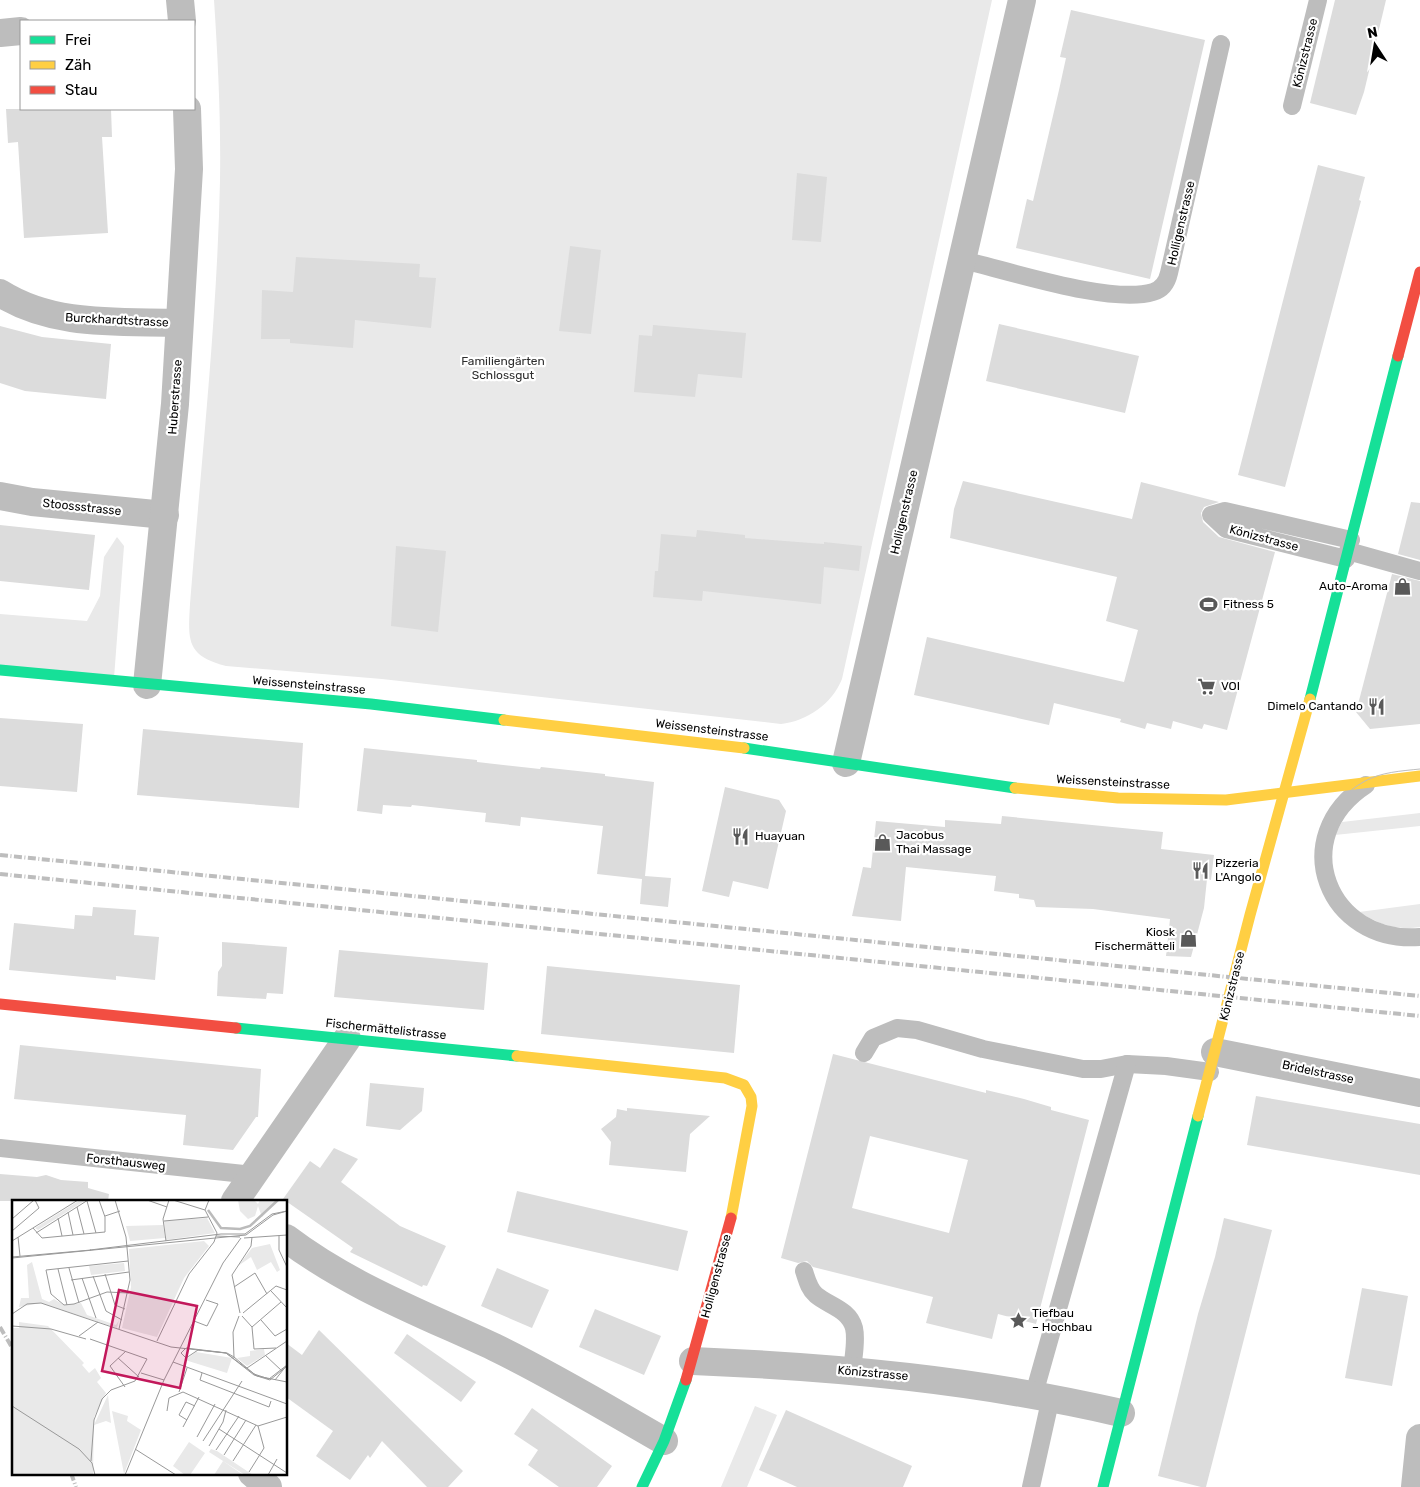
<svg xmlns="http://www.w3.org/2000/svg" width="1420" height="1487" viewBox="0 0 1420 1487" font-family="Rubik,sans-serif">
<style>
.green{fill:#e9e9e9}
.building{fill:#dcdcdc;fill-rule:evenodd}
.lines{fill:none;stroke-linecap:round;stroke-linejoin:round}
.lane{stroke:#bdbdbd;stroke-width:18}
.street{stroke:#bdbdbd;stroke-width:28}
.fast{stroke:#16e098;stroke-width:11}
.slow{stroke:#ffcf43;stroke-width:11}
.jam{stroke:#f24e42;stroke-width:11}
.tram{stroke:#bdbdbd;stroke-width:1}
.rail{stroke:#bdbdbd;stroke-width:4;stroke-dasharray:8 2.5 1 2.5;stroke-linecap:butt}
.labels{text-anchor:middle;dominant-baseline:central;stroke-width:4.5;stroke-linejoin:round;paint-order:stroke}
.street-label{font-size:12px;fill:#000;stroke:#fff}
.park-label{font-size:12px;fill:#2e2e2e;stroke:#fff}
.poi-label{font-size:12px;fill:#000;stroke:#fff;text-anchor:start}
.inset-river{fill:none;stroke:#bbb;stroke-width:2.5}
.inset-road{fill:none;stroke:#999;stroke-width:1}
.view{fill:#c2185b;fill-opacity:0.15;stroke:#c2185b;stroke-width:2.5}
.inset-edge{fill:none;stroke:#000;stroke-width:2.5}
</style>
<rect width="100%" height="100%" fill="#fff"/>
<g class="green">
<path d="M214,0H992L842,679C832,704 807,721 781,724L382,679L226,666C186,656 188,640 190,604C201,463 217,322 220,181C221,121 218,60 214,0Z"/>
<polygon points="117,537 124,546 114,678 0,667 0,614 87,621 100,596 104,557"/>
<polygon points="1420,813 1420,826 1335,835 1342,822"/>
<path d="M1420,904V927C1397,931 1378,924 1359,912Z"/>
<polygon points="755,1406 777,1415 747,1487 721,1487"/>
</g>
<g class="building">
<polygon points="1335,0 1386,0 1364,92 1356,115 1310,103"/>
<polygon points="1071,10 1205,40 1150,279 1016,248 1027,199 1033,201 1059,90 1066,58 1060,57"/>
<polygon points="6,109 111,109 112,137 102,137 108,233 24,238 18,142 8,143"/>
<polygon points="1318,165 1365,177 1359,200 1361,201 1285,487 1238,475"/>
<polygon points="797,173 827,177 821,242 792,240"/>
<polygon points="570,246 601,250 591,334 559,331"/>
<polygon points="296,257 420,264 419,277 436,278 431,328 355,320 353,348 290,343 290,339 261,339 262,290 293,292"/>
<polygon points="999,324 1139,356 1125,413 986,381"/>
<polygon points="653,325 746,333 742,378 698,374 695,397 634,392 639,335 652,336"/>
<polygon points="0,326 42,337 111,344 106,399 25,391 0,383"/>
<polygon points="963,481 1132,519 1141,482 1219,502 1204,507 1201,513 1203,522 1219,537 1275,552 1227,730 1204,724 1202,729 1173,721 1171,729 1147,723 1145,729 1120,722 1121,719 1054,703 1049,725 914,695 927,637 1124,682 1138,630 1106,621 1117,577 950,538 954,509"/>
<polygon points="1411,502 1420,503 1420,560 1398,554"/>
<polygon points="0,525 95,535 89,590 0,581"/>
<polygon points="697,530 745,535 745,538 824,544 824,542 862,546 859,571 824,567 821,604 703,591 702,601 653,597 655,571 658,571 661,534 696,537"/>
<polygon points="396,546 446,551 438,632 391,626"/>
<polygon points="1392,574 1420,581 1420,724 1370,729 1356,712"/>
<polygon points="0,718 83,724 77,792 0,786"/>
<polygon points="143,729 303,743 299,808 137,795"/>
<polygon points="364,748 477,760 477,762 540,769 541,767 605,774 605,776 654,782 645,876 671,878 668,907 640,904 642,879 597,874 603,826 521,817 520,826 485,822 486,813 412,805 411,807 383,805 382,814 357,811"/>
<polygon points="725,787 779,800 786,811 768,889 733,881 729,897 702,891"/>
<polygon points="1002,816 1163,832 1161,849 1214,855 1211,880 1207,879 1204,908 1191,957 1166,956 1170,919 1093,909 1036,907 1034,900 1019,898 1019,894 994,891 996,876 906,867 901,921 852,916 863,867 871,868 876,821 945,827 945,820 1001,824"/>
<polygon points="93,907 136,910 134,935 159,937 155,980 116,976 116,980 9,970 14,923 74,929 75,915 92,916"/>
<polygon points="222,942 287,947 283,994 267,993 266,999 217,996 218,972 222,966"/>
<polygon points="339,950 488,963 484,1010 334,997"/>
<polygon points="547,966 740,985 734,1053 541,1034"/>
<polygon points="20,1045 261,1069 258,1117 256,1117 233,1150 183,1145 186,1115 14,1099"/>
<path d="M833,1054L986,1093V1090L1024,1099L1051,1107V1110L1089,1120L1036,1324L998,1314L992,1339L926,1323L933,1297L813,1267L807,1261L798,1263L781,1258ZM870,1136L968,1160L949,1233L852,1208Z"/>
<polygon points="370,1083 424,1088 422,1111 400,1130 366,1126"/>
<polygon points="1256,1096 1420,1124 1420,1175 1247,1145"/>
<polygon points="627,1108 710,1116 690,1134 686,1172 609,1165 611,1142 601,1129 616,1117 617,1109 627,1111"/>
<polygon points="334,1148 358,1159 341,1182 400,1226 446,1246 427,1286 423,1285 422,1287 350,1252 353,1248 283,1199 310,1161 320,1168"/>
<polygon points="0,1174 37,1177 46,1175 61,1180 88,1182 88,1188 109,1194 108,1201 0,1201"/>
<polygon points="517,1191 688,1231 678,1271 507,1232"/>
<polygon points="1224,1218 1272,1230 1206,1487 1201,1487 1158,1476 1198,1314 1215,1257"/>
<polygon points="497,1268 549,1290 532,1328 481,1306"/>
<polygon points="1362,1288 1408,1296 1392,1386 1345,1378"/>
<polygon points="595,1309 661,1336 644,1375 579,1347"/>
<polygon points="319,1330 463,1471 448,1487 427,1487 382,1441 370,1458 368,1455 350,1480 316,1456 333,1431 286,1397 286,1343 302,1355"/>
<polygon points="407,1334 476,1382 461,1402 394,1353"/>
<polygon points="532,1408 612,1466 597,1487 559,1487 528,1465 538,1450 514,1434"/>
<polygon points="786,1410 912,1466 903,1487 797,1487 759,1470"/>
</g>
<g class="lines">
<g class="lane">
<polyline points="1292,106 1318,0"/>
<path d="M962,260C1007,270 1111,305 1153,292C1163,289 1167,282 1169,273L1221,44"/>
<polyline points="1348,551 1420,571"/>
<polyline points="1346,559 1226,529 1211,515 1225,511 1351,540"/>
<path d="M1366,785C1286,837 1327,944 1420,937"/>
<polyline points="864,1053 873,1038 897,1028 917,1030 983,1049 1083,1069 1101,1069 1127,1064 1166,1066 1210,1072"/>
<polyline points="0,1148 253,1175"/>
<path d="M804,1271C807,1280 809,1289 816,1295C829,1306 849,1309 854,1328C857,1341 853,1358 852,1371"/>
<polyline points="1034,1394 1127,1064"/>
<polyline points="1031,1487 1051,1397"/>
</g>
<g class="street">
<polyline points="180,0 182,21"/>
<polyline points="0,33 21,31"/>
<path d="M0,293C54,327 118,321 179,323"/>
<polyline points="0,496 32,502 165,515"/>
<polyline points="147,685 175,404 189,169 187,109"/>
<polyline points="846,763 1022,0"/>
<polyline points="1215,1052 1420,1093"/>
<polyline points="235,1201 347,1039"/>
<path d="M286,1238C349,1286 423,1314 494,1347C552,1375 608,1409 664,1441"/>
<path d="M693,1361C839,1367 978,1380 1121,1413"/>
<polyline points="252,1473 268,1487"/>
<polyline points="1415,1487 1420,1438"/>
</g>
<g class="fast">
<polyline points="0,670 371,704 504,720"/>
<polyline points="1310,699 1398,356"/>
<polyline points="744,748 1015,788"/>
<polyline points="236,1028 517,1056"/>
<polyline points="642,1487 664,1441 686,1380"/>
<polyline points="1103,1487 1198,1116"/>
</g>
<g class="slow">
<polyline points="504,720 744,748"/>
<polyline points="1015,788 1118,798 1226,800 1420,776"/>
<polyline points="517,1056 725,1078 744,1085 751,1097 752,1106 731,1218"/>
<polyline points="1198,1116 1250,915 1310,699"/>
</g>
<g class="jam">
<polyline points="1398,356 1420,272"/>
<polyline points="0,1004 236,1028"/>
<polyline points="686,1380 731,1218"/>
</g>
<path class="tram" d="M1420,769C1401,771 1382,772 1365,781C1279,829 1321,953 1420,942"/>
<g class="rail">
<polyline points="0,855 1420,996"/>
<polyline points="0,874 1420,1016"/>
<polyline points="0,1327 14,1351"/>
<polyline points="71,1473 76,1487"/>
</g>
</g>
<defs>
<symbol id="shop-bare" viewBox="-9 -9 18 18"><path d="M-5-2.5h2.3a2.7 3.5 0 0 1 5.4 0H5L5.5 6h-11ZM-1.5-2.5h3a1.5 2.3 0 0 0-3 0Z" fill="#595959" stroke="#fff" stroke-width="2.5" paint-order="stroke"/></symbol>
<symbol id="stadium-bare" viewBox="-9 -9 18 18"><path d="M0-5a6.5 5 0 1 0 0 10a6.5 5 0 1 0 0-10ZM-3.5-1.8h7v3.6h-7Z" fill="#595959" stroke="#fff" stroke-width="2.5" paint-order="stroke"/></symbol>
<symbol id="supermarket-bare" viewBox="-9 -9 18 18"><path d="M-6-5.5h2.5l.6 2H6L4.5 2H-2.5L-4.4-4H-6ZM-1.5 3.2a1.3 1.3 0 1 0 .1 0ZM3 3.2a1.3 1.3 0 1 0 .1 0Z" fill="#595959" stroke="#fff" stroke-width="2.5" paint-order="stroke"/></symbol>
<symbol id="restaurant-bare" viewBox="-9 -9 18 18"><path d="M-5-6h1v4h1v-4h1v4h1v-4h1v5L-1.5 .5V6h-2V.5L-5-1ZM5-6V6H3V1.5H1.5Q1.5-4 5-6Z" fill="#595959" stroke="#fff" stroke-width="2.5" paint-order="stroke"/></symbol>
<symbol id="sight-bare" viewBox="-9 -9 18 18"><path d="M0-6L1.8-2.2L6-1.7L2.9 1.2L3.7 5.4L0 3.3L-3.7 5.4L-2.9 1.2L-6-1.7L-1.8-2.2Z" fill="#595959" stroke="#fff" stroke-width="2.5" paint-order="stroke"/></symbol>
</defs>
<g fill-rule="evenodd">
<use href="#shop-bare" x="1390" y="574" width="25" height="25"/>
<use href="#stadium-bare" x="1196" y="592" width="25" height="25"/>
<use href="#supermarket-bare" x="1194" y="674" width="25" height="25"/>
<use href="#restaurant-bare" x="1364" y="694" width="25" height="25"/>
<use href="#restaurant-bare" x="728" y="824" width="25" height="25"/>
<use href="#shop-bare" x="870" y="830" width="25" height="25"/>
<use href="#restaurant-bare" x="1188" y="858" width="25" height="25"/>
<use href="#shop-bare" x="1176" y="926" width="25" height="25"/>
<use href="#sight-bare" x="1006" y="1308" width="25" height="25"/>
</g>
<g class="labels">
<g class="street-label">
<text transform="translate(1305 53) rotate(-76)">Könizstrasse</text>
<text transform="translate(1181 223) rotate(-77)">Holligenstrasse</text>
<text transform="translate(117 320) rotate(3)">Burckhardtstrasse</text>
<text transform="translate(175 397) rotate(-86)">Huberstrasse</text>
<text transform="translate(82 507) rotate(6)">Stoossstrasse</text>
<text transform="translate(904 512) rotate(-77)">Holligenstrasse</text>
<text transform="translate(1264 538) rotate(15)">Könizstrasse</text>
<text transform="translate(309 685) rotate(5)">Weissensteinstrasse</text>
<text transform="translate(712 730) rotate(7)">Weissensteinstrasse</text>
<text transform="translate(1113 782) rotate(3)">Weissensteinstrasse</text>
<text transform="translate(1232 986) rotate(-76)">Könizstrasse</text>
<text transform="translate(386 1029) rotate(6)">Fischermättelistrasse</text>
<text transform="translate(1318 1072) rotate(12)">Bridelstrasse</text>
<text transform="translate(126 1162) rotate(6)">Forsthausweg</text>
<text transform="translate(716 1276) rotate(-75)">Holligenstrasse</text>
<text transform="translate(873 1373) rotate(5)">Könizstrasse</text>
</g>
<g class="park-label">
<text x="503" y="361">Familiengärten<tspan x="503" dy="14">Schlossgut</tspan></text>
</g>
<g class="poi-label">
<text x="1388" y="586" text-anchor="end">Auto-Aroma</text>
<text x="1223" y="604">Fitness 5</text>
<text x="1221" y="686">VOI</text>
<text x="1363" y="706" text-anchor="end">Dimelo Cantando</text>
<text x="896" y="835">Jacobus<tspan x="896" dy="14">Thai Massage</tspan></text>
<text x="755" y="836">Huayuan</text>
<text x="1215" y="863">Pizzeria<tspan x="1215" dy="14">L'Angolo</tspan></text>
<text x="1175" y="932" text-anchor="end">Kiosk<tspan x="1175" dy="14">Fischermätteli</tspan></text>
<text x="1032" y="1313">Tiefbau<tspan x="1032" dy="14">– Hochbau</tspan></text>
</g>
</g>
<g transform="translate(12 1200)">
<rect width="275" height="275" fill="#fff"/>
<path d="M68,0H74L26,30L23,28ZM226,0H242L246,4L248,0H266L250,17L246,6L243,16L236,19L228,11ZM195,18L203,33L154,40L152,21ZM151,25L153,38L118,41L114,26ZM192,41L197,46L172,78L145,137L110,128L119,87L117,49ZM258,44L268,70L265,72L259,62L245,70L239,57L226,66L240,48ZM20,62L30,99L37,102L42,99L52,105L69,103L75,115L104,125L107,120L105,128L29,103L7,107L9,98H17L15,65ZM112,63L113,71L79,75L77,66ZM7,122L36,126L72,163L70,165L77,173L83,168L89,178L85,182L94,193L82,217L81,275H0V128H7ZM252,149L253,155L235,166L225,158L238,156V151ZM184,152L220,158L215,173L173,160ZM96,195L99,223L94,221L82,225ZM100,211L116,216L115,221L129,230L112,274ZM177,242L193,253L178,275H173L161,266ZM199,249L205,251L241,275H233L197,252ZM211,261L227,272L231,275H202Z" fill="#e9e9e9"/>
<path class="inset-river" d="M196,10L209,28L228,29L238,26L266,0"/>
<path class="inset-road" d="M103,0L114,37L118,80L107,129M135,0L155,7M161,0L193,10M75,1L84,33M65,7L72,34M56,12L61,35M93,16L108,11M46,18L50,36M0,19L22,0M152,21L196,17M21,28L30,38L93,32V17L87,0M0,31L27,8L23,0M24,33L76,0M233,34L260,14L275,11M267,35V50L275,67M204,36L228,37M6,37L8,56M232,38L275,35M0,41L66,0M154,41L151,19L157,0M78,50L209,34H233M0,57L79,50M0,58L234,35L261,15L275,11M116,61L34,70L39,94L52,105L62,104L95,92L117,93M57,68L67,103M46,69L55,105M93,74L103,105L113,109M81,76L94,111L110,120M70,78L84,118M59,80L117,72M222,87L243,73L255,94M259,91L275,108M228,113L220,75L239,46L240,37M231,113L264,86L275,90M0,114L15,104L29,103L159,147L214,153L245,176L275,182M230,116L240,127L242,149L264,148M249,120L263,136L275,129M182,121L195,126L206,104L194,100M0,126L39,129L74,139M240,127L269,102M67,136L86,122M78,139L135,159L123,181L99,190L90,199L82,220L79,261M145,141L177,74L202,42L205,33L193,10L197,0M253,155L270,171M106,158L127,177M222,158L221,132L227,116M161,162L275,204M275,165L257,179L242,174L222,157L215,153L174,148L169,153L174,158L186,150L214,153L242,175L258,180L275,166M235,168L275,141M129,173L152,180M190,173L188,180L206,187L257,207L259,201M263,180L275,165M113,187L98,166L114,151M167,192L175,168M0,206L67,249L80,263L83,275M155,211L157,198L171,192L246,226L275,217M175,220L167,215L174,202L183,206M171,227L187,197M207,229L275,273M185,237L203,204M191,241L230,181M197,246L211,222L214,210M123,249L164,275M204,250L227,216M212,255L234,220M221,261L244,225M237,272L252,248L246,226M113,275L152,180L211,63L229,38M256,275L265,259"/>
<path class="view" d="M107,90L185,106L168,188L90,171Z"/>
<rect width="275" height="275" class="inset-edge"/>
</g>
<rect x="20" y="20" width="175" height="90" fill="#ffffff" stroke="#999999"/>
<rect x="30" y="36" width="25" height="8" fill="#16e098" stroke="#999999"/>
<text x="65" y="45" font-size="15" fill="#000000">Frei</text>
<rect x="30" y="61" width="25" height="8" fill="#ffcf43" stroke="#999999"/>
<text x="65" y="70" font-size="15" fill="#000000">Zäh</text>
<rect x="30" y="86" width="25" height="8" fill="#f24e42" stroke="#999999"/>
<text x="65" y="95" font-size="15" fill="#000000">Stau</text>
<g transform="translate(1375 45) rotate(348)" stroke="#ffffff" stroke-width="4" paint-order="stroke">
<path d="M0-4L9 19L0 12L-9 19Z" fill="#000000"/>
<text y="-8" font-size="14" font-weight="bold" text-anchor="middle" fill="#000000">N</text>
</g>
</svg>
